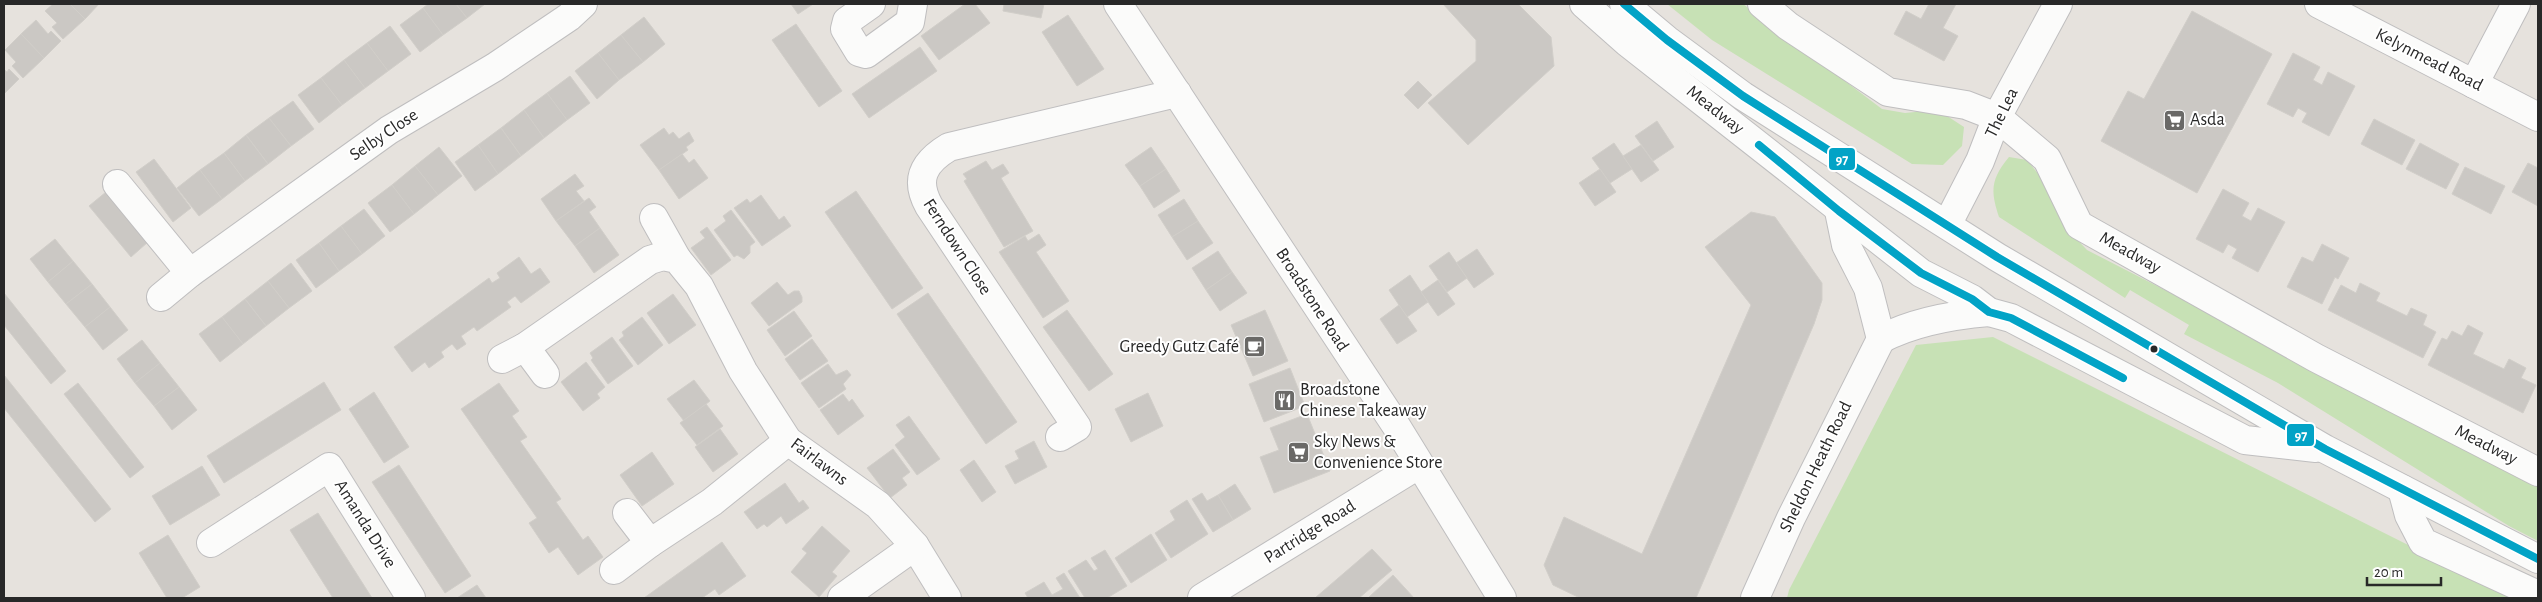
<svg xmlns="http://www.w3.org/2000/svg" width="2542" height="602" viewBox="0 0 2542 602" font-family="'Alegreya Sans',sans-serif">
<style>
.green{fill:#c7e1b5}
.building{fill:#cbc8c4;stroke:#d1cec9}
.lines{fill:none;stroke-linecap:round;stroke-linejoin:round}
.minor-casing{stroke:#bfbebf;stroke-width:30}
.minor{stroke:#fbfbfa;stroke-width:28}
.bus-1-casing{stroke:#fff;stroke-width:11}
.bus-1{stroke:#02a3c6;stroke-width:8}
.bus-dot{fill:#282828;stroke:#fff;stroke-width:2}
.labels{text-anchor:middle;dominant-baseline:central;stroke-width:4;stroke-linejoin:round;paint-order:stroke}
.street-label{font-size:18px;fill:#282828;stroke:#fff}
.poi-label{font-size:18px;fill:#282828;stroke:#fff;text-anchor:start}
.line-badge{stroke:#fff;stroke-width:2}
.badge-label{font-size:14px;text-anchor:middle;font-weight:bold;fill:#fff}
</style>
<rect width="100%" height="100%" fill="#e6e2dd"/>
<g class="green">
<polygon points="1667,4 1743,4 1882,109 1905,113 1925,111 1944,114 1964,127 1962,146 1943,165 1912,164 1712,40"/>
<path d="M2009,157L2027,160L2048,186L2067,229L2087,250L2424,423L2538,484V541L2509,526L2278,383L2184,334L2189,325L2130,290L2125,298L1999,217C1990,190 1991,179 2009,157Z"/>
<polygon points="1993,337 2514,598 1787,598 1789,590 1916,345"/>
</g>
<g class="building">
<polygon points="53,4 70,4 85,19 63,39 52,27 57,23 45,11"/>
<polygon points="70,4 99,4 85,19"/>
<polygon points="428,4 456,4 467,18 443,35 423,8"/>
<polygon points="456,4 485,4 467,18"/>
<polygon points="791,4 813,4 798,14"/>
<polygon points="965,4 975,4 990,23 939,60 921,36"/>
<polygon points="1004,4 1044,4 1041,18 1003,11"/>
<polygon points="1443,4 1518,4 1551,37 1554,66 1468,145 1428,103 1476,61 1476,40"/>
<polygon points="1929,4 1956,4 1943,28 1958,36 1944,61 1894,34 1906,11 1921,19"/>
<polygon points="423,8 443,35 420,52 400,25"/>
<polygon points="2192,11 2272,54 2197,193 2101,141 2128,91 2144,99"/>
<polygon points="1068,15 1104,69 1077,86 1042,32"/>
<polygon points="644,17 665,44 643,62 621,35"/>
<polygon points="36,20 48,34 51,31 61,41 44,58 21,34"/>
<polygon points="796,24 842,91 819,107 772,40"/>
<polygon points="390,26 411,54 388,71 367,43"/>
<polygon points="21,34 44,58 23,78 12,66 16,62 5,50"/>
<polygon points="621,35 643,62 619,80 598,53"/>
<polygon points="367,43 388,71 365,88 344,60"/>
<polygon points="920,47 937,71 869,118 852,94"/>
<polygon points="598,53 619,80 597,99 575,71"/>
<polygon points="2293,53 2320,67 2313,80 2322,85 2328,72 2355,86 2329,136 2302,122 2307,113 2298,108 2293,117 2267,104"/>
<polygon points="344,60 365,88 342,105 321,78"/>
<polygon points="4,69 7,72 9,69 19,79 4,94"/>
<polygon points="570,76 590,103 567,120 547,93"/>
<polygon points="321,78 342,105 319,123 298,95"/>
<polygon points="1418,81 1432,95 1418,109 1404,95"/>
<polygon points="547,93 567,120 544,138 524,110"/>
<polygon points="293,101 314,129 291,146 269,118"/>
<polygon points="524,110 544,138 521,156 501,128"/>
<polygon points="269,118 291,146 268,164 246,135"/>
<polygon points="2374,119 2415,140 2402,165 2361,144"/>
<polygon points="1657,121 1674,147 1653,161 1635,136"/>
<polygon points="501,128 521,156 498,174 478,145"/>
<polygon points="664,128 669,135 673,132 679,139 689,132 694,141 686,147 688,150 659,170 640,145"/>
<polygon points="246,135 268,164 245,181 224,153"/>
<polygon points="1614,143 1632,169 1610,183 1592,158"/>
<polygon points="2420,143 2459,164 2446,189 2406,169"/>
<polygon points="478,145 498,174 475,191 455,162"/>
<polygon points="1641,145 1659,170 1641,182 1623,156"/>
<polygon points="439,147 462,176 438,195 415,166"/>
<polygon points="1151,147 1166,169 1140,186 1125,165"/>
<polygon points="224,153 245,181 222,199 200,170"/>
<polygon points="682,154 689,163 694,159 708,178 679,199 659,170"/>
<polygon points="154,159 191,208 173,222 136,172"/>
<polygon points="986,161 992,170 1003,164 1009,173 1001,178 1033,231 1004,247 964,181 967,179 963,174"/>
<polygon points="2528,163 2538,168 2538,206 2512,192"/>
<polygon points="415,166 438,195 414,214 392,185"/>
<polygon points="2465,167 2505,186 2491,214 2452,194"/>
<polygon points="1166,169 1180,191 1154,208 1140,186"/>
<polygon points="1600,169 1616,192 1595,206 1579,183"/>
<polygon points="200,170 222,199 199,216 177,188"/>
<polygon points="575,174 584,186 576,191 584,201 556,221 541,199"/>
<polygon points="392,185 414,214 390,232 368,203"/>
<polygon points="2223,189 2249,203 2242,216 2251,221 2258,208 2285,222 2258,272 2232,258 2237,249 2228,244 2223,253 2196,239"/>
<polygon points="856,191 923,288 892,309 825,212"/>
<polygon points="106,192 148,242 131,257 89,206"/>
<polygon points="761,195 779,220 784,216 791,226 762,246 734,208 747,199 750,203"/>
<polygon points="589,198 596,207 589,212 600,228 575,246 556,221"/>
<polygon points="1184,199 1198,221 1172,237 1158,215"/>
<polygon points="364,209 385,236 362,254 341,226"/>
<polygon points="731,210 755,242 750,246 750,253 744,259 737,255 734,257 714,230 726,221 723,216"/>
<polygon points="1751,212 1775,217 1822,283 1822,300 1814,324 1696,598 1580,598 1553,585 1544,565 1564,517 1642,554 1751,305 1705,247"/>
<polygon points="1198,221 1213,243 1187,260 1172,237"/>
<polygon points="341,226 362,254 339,271 319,243"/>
<polygon points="707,227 731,260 711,275 691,248 705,238 700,232"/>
<polygon points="600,228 619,255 594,273 575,246"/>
<polygon points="1039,234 1046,245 1036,252 1069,301 1043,318 999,252 1025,236 1028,241"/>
<polygon points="55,239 73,261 48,282 30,259"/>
<polygon points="319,243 339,271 316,288 296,260"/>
<polygon points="2322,244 2349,258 2338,279 2335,277 2322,304 2287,287 2302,257 2313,262"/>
<polygon points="1477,249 1494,274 1474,288 1456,263"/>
<polygon points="1218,251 1232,272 1206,290 1192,268"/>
<polygon points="1449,252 1467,278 1447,292 1429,266"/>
<polygon points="519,257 531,274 540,268 550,282 521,303 515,296 507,302 511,307 477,331 474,327 461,336 466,344 457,350 452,344 441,352 444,357 429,368 425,362 412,372 394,347 489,278 492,283 500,278 497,273"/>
<polygon points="73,261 92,284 66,304 48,282"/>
<polygon points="291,263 312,291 289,308 268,281"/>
<polygon points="1232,272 1247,293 1220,311 1206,290"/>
<polygon points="1410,275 1428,302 1407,317 1389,290"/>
<polygon points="1438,280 1455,304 1438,316 1421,292"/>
<polygon points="268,281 289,308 266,326 245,299"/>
<polygon points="777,282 788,295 794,291 799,291 802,297 802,302 769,326 751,303"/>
<polygon points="2360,283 2380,293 2376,301 2407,316 2411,308 2427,315 2423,325 2436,332 2423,358 2328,310 2341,285 2356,293"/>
<polygon points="92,284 110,307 85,327 66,304"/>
<polygon points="4,293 66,371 51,384 4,325"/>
<polygon points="928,293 1017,422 986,444 897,314"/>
<polygon points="673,294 696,325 669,344 647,313"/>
<polygon points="245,299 266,326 243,344 222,317"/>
<polygon points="1399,305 1417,331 1397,344 1380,319"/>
<polygon points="110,307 128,330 103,350 85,327"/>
<polygon points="1067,310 1113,374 1089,391 1043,327"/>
<polygon points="1265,310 1288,361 1253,376 1231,325"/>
<polygon points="794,311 812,336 785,356 767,330"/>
<polygon points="222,317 243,344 220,362 199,334"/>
<polygon points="642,317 663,345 638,365 619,340 624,336 622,332"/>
<polygon points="2468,325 2483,333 2473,354 2504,369 2509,359 2526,368 2521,378 2536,385 2523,413 2428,365 2442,338 2447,340 2452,331 2462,336"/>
<polygon points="612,337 633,366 608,384 591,360 593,358 590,353"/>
<polygon points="812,339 828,361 800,380 785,359"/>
<polygon points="142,340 160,363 135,383 117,359"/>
<polygon points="586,362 605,387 597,394 600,398 583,411 561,382"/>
<polygon points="160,363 179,387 154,406 135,383"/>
<polygon points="828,364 836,375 847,370 851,375 843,384 846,389 819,408 801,383"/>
<polygon points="1290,368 1305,406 1264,422 1249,384"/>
<polygon points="4,375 111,509 95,522 4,408"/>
<polygon points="694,380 710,401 684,421 667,399"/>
<polygon points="324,382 341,410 224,483 207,456"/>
<polygon points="78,383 144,467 130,478 64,394"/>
<polygon points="499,383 519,411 512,416 527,437 520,441 561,499 556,502 583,540 588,536 603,557 578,575 558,547 549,553 529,523 537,518 461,409"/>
<polygon points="179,387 197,410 172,430 154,406"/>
<polygon points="374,392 409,447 384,463 349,409"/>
<polygon points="1148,393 1163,426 1131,442 1115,409"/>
<polygon points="843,394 849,402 852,399 864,416 838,435 820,410"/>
<polygon points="706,404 723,426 697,445 680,423"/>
<polygon points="1307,414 1330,471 1274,493 1260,457 1279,450 1270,428"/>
<polygon points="909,416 940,459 917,475 895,445 905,437 896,425"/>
<polygon points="720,429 738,454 713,472 695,447"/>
<polygon points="1034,441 1047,467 1015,484 1005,466 1019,459 1015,451"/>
<polygon points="893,449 910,472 902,478 907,485 890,498 867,468"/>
<polygon points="652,452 674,484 642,506 620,475"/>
<polygon points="974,460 996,492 982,502 960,470"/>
<polygon points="399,465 471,576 445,593 372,482"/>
<polygon points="202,466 220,495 170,525 152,496"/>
<polygon points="785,483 799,503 803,500 809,508 786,524 781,516 767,527 764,524 757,529 744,512"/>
<polygon points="1235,484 1251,509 1233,520 1218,495"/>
<polygon points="1202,493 1207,501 1218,495 1233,520 1213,532 1192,499"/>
<polygon points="1187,500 1208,534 1171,558 1155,533 1175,520 1170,511"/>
<polygon points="318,513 372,598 333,598 290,530"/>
<polygon points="822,526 850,551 832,572 837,576 819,597 791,572 807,553 802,549"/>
<polygon points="1151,534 1167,560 1131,583 1115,558"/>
<polygon points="168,535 200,587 182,598 167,598 139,553"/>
<polygon points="722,542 746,576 719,595 715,589 702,598 644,598"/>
<polygon points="1372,549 1392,570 1359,598 1315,598"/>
<polygon points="1105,550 1127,586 1107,598 1085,598 1068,571 1086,560 1094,571 1098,569 1091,558"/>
<polygon points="1064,573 1080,598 1028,598 1025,593 1044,582 1052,595 1063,589 1056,578"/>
<polygon points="1393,575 1414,598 1370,598 1369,597"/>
<polygon points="477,585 486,598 457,598"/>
</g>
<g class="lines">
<defs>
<g id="minor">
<polyline points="871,4 847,21 845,29 859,52 866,54 910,22 913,4"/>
<polyline points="1118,4 1395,424 1502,598"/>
<polyline points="1584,4 1628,43 1921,273 1972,299 1989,312 2011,318 2245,440 2316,448"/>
<polyline points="1624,4 1667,40 1743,96 1997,257 2325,449 2538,559"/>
<polyline points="1762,4 1788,26 1888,92 1966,105 1997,117 2047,159 2079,225 2316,358 2538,472"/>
<polyline points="2319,4 2538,117"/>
<polyline points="2474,84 2516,4"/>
<polyline points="117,184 190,273 389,130 495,67 569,17 583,4"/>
<polyline points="1839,211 1846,245 1868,288 1881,339"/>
<polyline points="654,218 677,259"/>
<polyline points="1948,223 1980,161 1997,117 2058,4"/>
<polyline points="161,297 190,273"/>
<path d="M1881,339C1913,322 1953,315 1989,312"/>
<polyline points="525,347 545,374"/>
<polyline points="502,359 525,347 650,260 663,256 677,259 699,286 743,371 788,441 878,505 915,546 947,598"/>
<path d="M1060,437L1077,427L929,206C914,179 924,162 949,147L1177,93"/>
<polyline points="2402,489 2409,515 2423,542 2538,595"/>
<polyline points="627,513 650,543 712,502 788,441"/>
<polyline points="211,543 329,467 411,598"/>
<polyline points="614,570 650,543"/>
<polyline points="842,598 915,546"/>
<polyline points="1202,598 1418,465"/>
<polyline points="1755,598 1791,518 1881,339"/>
</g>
</defs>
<use href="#minor" class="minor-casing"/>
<use href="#minor" class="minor"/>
<defs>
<g id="bus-1">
<polyline points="1624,4 1667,40 1743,96 1997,257 2325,449 2538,559"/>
<polyline points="1759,145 1839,211 1921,273 1972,299 1989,312 2011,318 2123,378"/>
</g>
</defs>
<use href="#bus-1" class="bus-1-casing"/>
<use href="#bus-1" class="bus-1"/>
</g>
<defs>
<symbol id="supermarket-square" viewBox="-11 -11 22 22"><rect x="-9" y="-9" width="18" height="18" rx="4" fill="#6a6967" stroke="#fff"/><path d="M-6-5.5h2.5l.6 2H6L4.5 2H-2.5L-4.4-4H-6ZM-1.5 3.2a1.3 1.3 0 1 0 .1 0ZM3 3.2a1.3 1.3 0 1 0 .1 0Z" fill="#fff"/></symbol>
<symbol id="cafe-square" viewBox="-11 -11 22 22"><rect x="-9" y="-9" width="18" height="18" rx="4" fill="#6a6967" stroke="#fff"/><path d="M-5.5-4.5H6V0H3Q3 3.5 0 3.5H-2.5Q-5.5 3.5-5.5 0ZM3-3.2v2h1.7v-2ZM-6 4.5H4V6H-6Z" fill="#fff"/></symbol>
<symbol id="restaurant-square" viewBox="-11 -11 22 22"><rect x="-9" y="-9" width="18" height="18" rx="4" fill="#6a6967" stroke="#fff"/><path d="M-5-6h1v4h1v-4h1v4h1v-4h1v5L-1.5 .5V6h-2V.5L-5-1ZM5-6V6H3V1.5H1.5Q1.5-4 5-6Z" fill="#fff"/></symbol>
</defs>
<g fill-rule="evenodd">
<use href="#supermarket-square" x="2162" y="108" width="25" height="25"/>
<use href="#cafe-square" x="1242" y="334" width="25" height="25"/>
<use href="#restaurant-square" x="1272" y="388" width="25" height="25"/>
<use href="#supermarket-square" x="1286" y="440" width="25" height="25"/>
</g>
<circle class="bus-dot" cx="2154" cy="349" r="4.5"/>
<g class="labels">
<g class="street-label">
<text transform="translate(2429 60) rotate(27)">Kelynmead Road</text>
<text transform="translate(1715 110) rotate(38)">Meadway</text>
<text transform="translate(2002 113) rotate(-64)">The Lea</text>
<text transform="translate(384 135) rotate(-34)">Selby Close</text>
<text transform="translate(957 247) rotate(57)">Ferndown Close</text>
<text transform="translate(2130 253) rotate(29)">Meadway</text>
<text transform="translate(1312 300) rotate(57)">Broadstone Road</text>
<text transform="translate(2486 445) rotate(27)">Meadway</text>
<text transform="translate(819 462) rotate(37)">Fairlawns</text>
<text transform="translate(1816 467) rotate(-64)">Sheldon Heath Road</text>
<text transform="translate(365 524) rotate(58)">Amanda Drive</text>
<text transform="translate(1310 532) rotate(-32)">Partridge Road</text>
</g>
<g class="poi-label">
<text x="2190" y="120">Asda</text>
<text x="1239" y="347" text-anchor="end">Greedy Gutz Café</text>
<text x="1300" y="390">Broadstone<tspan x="1300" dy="21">Chinese Takeaway</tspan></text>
<text x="1314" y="442">Sky News &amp;<tspan x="1314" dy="21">Convenience Store</tspan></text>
</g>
</g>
<g class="line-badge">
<rect x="1828" y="147" width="28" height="24" rx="5" fill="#02a3c6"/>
<rect x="2286" y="423" width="29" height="24" rx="5" fill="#02a3c6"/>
</g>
<g class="badge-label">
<text x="1842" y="164">97</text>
<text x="2301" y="440">97</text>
</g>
<rect width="2542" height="602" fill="none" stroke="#282828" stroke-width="10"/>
<path d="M2367 577v8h74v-8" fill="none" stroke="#282828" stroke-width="2.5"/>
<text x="2374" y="577" font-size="15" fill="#282828" stroke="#ffffff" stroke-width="4" paint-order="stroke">20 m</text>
</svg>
